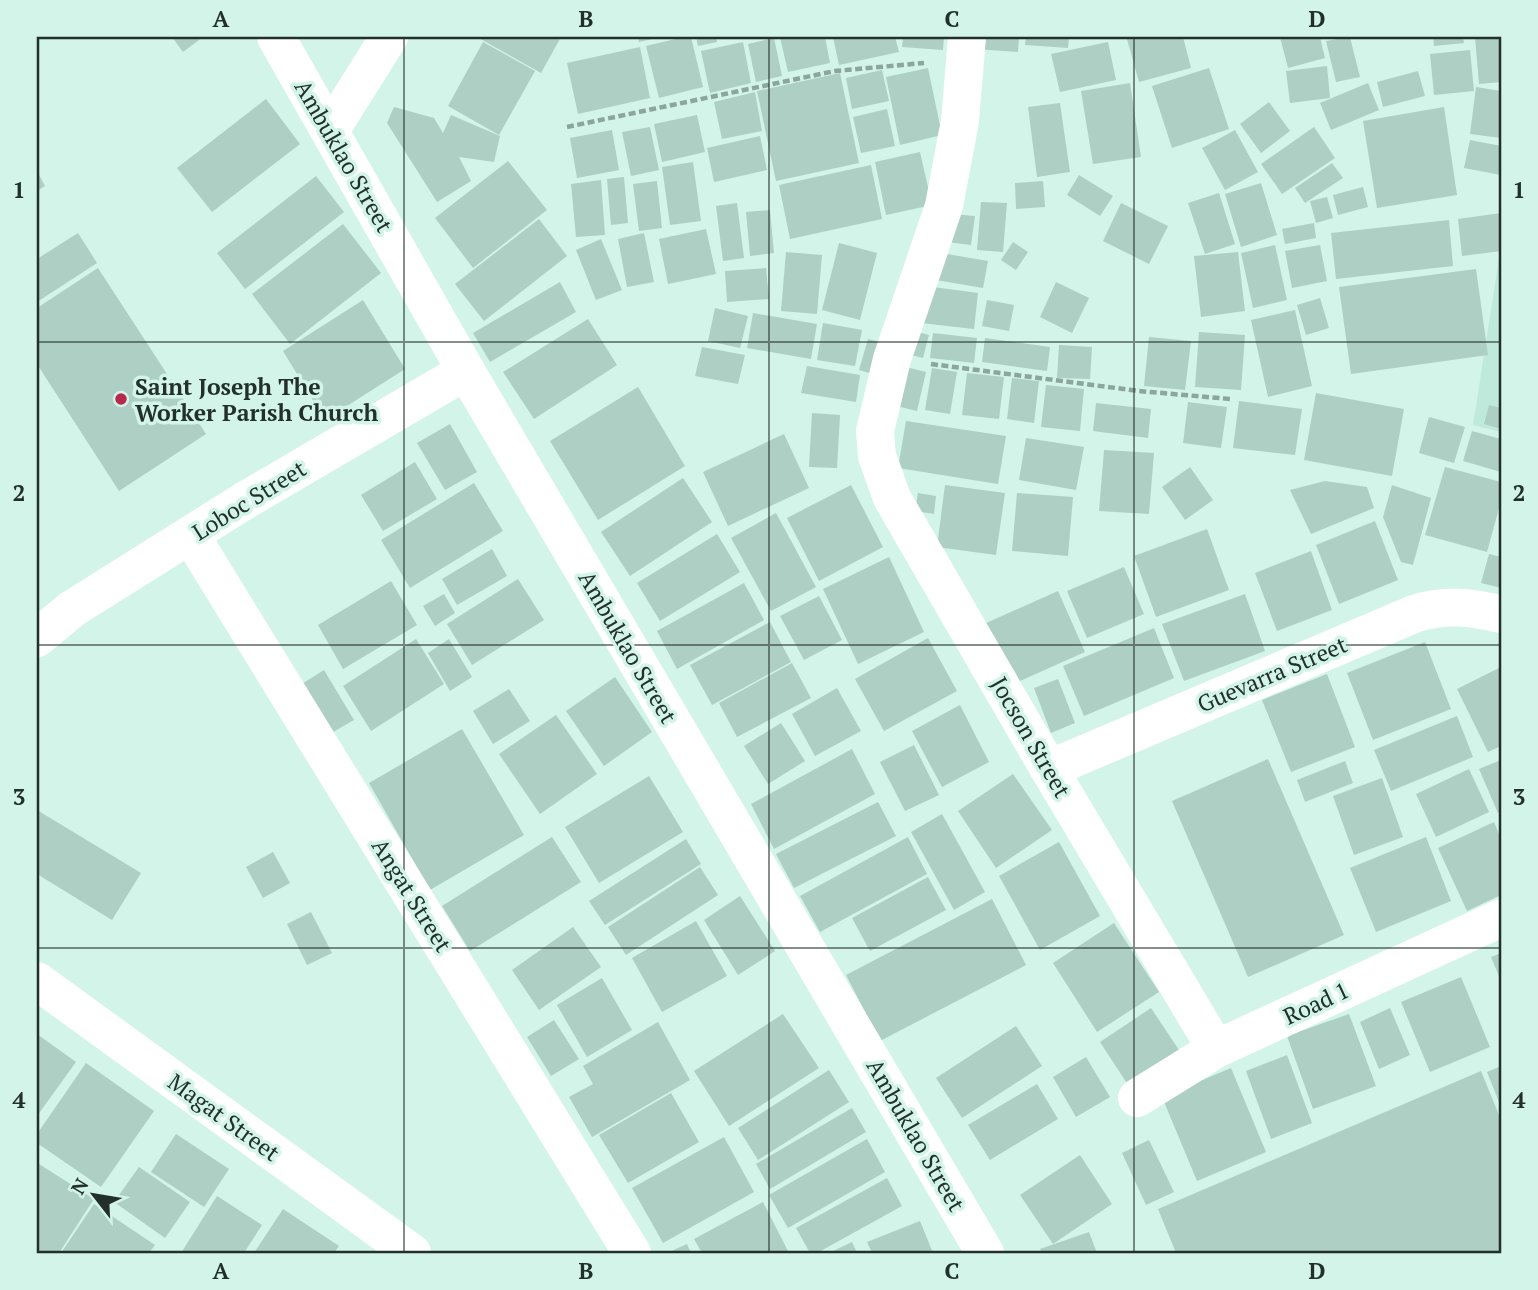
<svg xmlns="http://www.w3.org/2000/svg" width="1538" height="1290" viewBox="0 0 1538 1290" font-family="'PT Serif',serif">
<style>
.built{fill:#bfe9db}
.building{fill:#aecfc4}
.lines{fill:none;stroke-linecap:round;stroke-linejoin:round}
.path{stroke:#8ca59d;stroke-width:4.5;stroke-dasharray:7 3.5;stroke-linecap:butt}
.minor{stroke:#fff;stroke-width:38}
.grid{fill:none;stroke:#222f2b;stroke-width:2;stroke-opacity:0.55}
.poi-dot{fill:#b9294d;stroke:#d2f4e9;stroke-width:2.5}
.labels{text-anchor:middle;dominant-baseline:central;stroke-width:7;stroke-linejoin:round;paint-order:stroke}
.street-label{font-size:23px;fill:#222f2b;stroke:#d2f4e9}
.poi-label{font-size:23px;font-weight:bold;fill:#222f2b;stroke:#d2f4e9;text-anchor:start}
.neatline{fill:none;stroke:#222f2b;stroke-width:2.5}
.grid-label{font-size:23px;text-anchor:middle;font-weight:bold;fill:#222f2b}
</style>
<rect width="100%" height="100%" fill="#d2f4e9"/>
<polygon class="built" points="1501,246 1501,432 1473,425"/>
<g class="building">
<polygon points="172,37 203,37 183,52"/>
<polygon points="477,37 561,37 541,73"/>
<polygon points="638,37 657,37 657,38 639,42"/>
<polygon points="684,37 691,37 703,87 659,98 646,46"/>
<polygon points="696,37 716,37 717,42 698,46"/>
<polygon points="780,37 825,37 830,63 788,72"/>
<polygon points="833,37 895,37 899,52 839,65"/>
<polygon points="903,37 944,37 943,50 902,47"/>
<polygon points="976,37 1019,37 1018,52 975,49"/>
<polygon points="1026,37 1069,37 1068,48 1025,45"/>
<polygon points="1135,37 1183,37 1191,68 1139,82 1127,39"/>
<polygon points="1280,37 1320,37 1325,58 1288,68"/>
<polygon points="1350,37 1360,77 1336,82 1326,41"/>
<polygon points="1433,37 1463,37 1464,43 1434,46"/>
<polygon points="1475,37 1501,37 1501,82 1479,84"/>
<polygon points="774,38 782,76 756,82 748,44"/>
<polygon points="483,42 535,71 499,135 448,106"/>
<polygon points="743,42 751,83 710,93 701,51"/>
<polygon points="1108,42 1116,80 1060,92 1051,54"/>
<polygon points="640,47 650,98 578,114 567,63"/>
<polygon points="1470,50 1474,91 1434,95 1430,54"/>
<polygon points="1327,66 1330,98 1290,103 1286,71"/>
<polygon points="928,68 942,135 900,145 886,77"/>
<polygon points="1209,68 1229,129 1172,148 1152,86"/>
<polygon points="882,70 889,101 852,109 846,78"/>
<polygon points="1418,71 1425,96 1383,107 1377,82"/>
<polygon points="840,73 859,163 776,181 757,91"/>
<polygon points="1130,83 1141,157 1093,164 1081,91"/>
<polygon points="1368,83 1379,110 1331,130 1320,103"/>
<polygon points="1476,87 1501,91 1501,138 1470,134"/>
<polygon points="755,92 762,131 722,139 714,102"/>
<polygon points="266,99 300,144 212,212 177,168"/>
<polygon points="1269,102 1290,131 1261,153 1240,124"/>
<polygon points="1060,103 1070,172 1037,177 1028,107"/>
<polygon points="394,107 434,118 443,133 451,115 500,136 494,162 459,157 471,181 437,202 387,123"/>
<polygon points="1444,107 1457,195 1377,208 1363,121"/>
<polygon points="887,109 895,146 861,153 853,117"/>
<polygon points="697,115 705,152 662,162 654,124"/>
<polygon points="650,127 659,170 631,176 622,132"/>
<polygon points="1314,127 1335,158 1282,194 1261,164"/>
<polygon points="612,130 619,170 577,178 570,138"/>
<polygon points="1235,130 1258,172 1225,190 1202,148"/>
<polygon points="760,136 767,170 714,182 707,148"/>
<polygon points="1470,140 1501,146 1501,175 1464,168"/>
<polygon points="920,152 932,205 886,215 875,162"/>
<polygon points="508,161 547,210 473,268 435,218"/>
<polygon points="693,162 701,221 670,225 662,167"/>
<polygon points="1332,163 1343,178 1305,203 1295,188"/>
<polygon points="871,165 882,219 790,239 779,185"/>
<polygon points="37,171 45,186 37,191"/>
<polygon points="1079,175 1113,196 1100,216 1067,195"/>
<polygon points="316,176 344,212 245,289 217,253"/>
<polygon points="624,177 628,223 611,225 607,179"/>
<polygon points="601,180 605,235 576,237 571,184"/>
<polygon points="657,181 662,228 639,231 633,184"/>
<polygon points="1043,181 1045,207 1016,209 1015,183"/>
<polygon points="1261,183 1277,235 1241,247 1225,194"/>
<polygon points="1363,187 1368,207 1338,215 1333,195"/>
<polygon points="1219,193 1235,244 1205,254 1188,203"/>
<polygon points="1327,197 1333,218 1316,223 1310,201"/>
<polygon points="981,202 1007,203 1003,252 977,250"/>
<polygon points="737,203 744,258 723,261 716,206"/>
<polygon points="1121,203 1168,226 1149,264 1103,241"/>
<polygon points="770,210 774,253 750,256 746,212"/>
<polygon points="1501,213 1501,251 1462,256 1458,219"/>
<polygon points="951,214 975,216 971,245 947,242"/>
<polygon points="539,219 567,256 484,321 455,284"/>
<polygon points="1449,220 1453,266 1336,279 1331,233"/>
<polygon points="1314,223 1316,238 1285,244 1282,229"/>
<polygon points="343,224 381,273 290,344 252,294"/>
<polygon points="706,229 716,274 668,284 659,239"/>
<polygon points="78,233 97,263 37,302 37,259"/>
<polygon points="644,233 654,282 627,287 618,239"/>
<polygon points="601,239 622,290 596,300 576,250"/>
<polygon points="1013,242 1028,252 1016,270 1001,260"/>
<polygon points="839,243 877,253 860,320 822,310"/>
<polygon points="1275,245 1287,300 1253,308 1241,253"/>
<polygon points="1320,245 1327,281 1292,288 1285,251"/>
<polygon points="786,252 822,255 817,314 781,311"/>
<polygon points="1238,252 1245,311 1201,317 1194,256"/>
<polygon points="941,253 988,261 983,288 936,280"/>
<polygon points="98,268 206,434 119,491 37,364 37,308"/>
<polygon points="766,268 769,299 727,302 725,271"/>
<polygon points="1476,269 1488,355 1351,374 1339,287"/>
<polygon points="560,282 576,312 490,362 473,333"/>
<polygon points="1056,282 1089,298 1072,333 1040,317"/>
<polygon points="926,286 978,293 974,329 921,323"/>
<polygon points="1320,298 1329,328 1306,335 1297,305"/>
<polygon points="363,300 405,369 325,420 283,351"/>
<polygon points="987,300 1014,305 1009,331 982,326"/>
<polygon points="715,308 748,316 740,348 708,341"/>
<polygon points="1295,310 1312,386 1268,397 1251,320"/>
<polygon points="753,313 817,324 811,359 747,348"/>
<polygon points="588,319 617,365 534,419 503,372"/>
<polygon points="823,323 862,330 855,366 817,360"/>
<polygon points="913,331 929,335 923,358 907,354"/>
<polygon points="1199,332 1245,335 1241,390 1195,387"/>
<polygon points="933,333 977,338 974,363 930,358"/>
<polygon points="1149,337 1191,341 1185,390 1144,386"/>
<polygon points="985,338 1050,347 1047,371 982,362"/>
<polygon points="868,339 884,343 876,375 859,370"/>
<polygon points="1059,345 1092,347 1090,379 1057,378"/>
<polygon points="702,347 745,355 738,384 695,376"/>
<polygon points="807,366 860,375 856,402 801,393"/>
<polygon points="902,366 926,372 917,411 892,405"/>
<polygon points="932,368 957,372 950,414 925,410"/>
<polygon points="967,373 1004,377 999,419 962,415"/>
<polygon points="1012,378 1039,381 1034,423 1007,419"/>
<polygon points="1046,385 1084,389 1080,431 1041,427"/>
<polygon points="638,387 685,466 598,520 550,441"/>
<polygon points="1316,393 1404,409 1392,476 1304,460"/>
<polygon points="1239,401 1302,409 1295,455 1233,448"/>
<polygon points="1188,402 1227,407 1221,448 1183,443"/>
<polygon points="1096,403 1151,409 1148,438 1093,431"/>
<polygon points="1489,405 1501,408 1501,429 1484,424"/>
<polygon points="812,413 840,415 837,468 809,467"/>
<polygon points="1429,417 1465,427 1454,463 1419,453"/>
<polygon points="906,421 1006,436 998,484 898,468"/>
<polygon points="450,424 477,472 445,490 417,443"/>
<polygon points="1472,431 1501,439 1501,472 1463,461"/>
<polygon points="784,434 809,488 728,526 703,472"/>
<polygon points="1026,438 1084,447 1076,490 1019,480"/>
<polygon points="1104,450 1154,453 1149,514 1099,511"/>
<polygon points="415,462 437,499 383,531 361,495"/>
<polygon points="1190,467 1213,500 1185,520 1162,487"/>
<polygon points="1445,467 1501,482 1501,501 1487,552 1425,535"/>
<polygon points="683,478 712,522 630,576 601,532"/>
<polygon points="1325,481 1367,487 1374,508 1311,534 1290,490"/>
<polygon points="474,483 503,531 410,588 381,540"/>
<polygon points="851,485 883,547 819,581 787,518"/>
<polygon points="945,485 1005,493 996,555 937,547"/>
<polygon points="1392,485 1431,498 1413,565 1401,562 1383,517"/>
<polygon points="918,493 936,496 934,514 915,511"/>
<polygon points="1017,493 1073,497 1068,556 1012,551"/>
<polygon points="776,513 816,587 771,611 731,538"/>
<polygon points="1375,521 1398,580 1339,604 1316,545"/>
<polygon points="1207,529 1229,590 1156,617 1134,556"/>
<polygon points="717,534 740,572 660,621 637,583"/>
<polygon points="492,549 507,576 457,605 442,579"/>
<polygon points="1311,551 1332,610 1277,631 1255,573"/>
<polygon points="1489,554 1501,557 1501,588 1481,583"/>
<polygon points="889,557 924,632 858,664 823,589"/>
<polygon points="1124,567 1144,614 1087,638 1067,591"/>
<polygon points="518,579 544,620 472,665 447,624"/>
<polygon points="391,581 417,625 343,669 318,625"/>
<polygon points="744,583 764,620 677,669 657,631"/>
<polygon points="1058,591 1085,652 1011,685 984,624"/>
<polygon points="444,594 455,613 435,626 423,606"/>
<polygon points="1245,594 1265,651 1184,681 1162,624"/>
<polygon points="819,596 842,640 804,660 780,616"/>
<polygon points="770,622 791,662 712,705 690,665"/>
<polygon points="1154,628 1174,678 1084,716 1063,666"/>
<polygon points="928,638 957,691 884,731 855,679"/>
<polygon points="416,639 444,684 371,731 343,686"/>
<polygon points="449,639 472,677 450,691 428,653"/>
<polygon points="1425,642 1451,709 1373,740 1347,673"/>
<polygon points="792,663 811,698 737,737 719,703"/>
<polygon points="1501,667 1501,746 1488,752 1457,689"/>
<polygon points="324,670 354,720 326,736 297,687"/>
<polygon points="1327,674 1355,747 1291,772 1262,700"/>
<polygon points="615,677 652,732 604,766 566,711"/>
<polygon points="1058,679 1075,723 1051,733 1034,688"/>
<polygon points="837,688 861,731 815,756 792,714"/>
<polygon points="509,689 530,721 493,744 473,711"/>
<polygon points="960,705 989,762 942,787 912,731"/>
<polygon points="556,715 597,774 540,814 499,754"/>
<polygon points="1457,716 1473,757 1391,791 1374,750"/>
<polygon points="781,723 805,761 768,784 744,746"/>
<polygon points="462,729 524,835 430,890 369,783"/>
<polygon points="914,745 939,795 905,811 880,762"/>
<polygon points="852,749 875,794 774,849 751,804"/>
<polygon points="1268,759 1344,935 1248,977 1172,801"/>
<polygon points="1501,760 1501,812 1498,813 1479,769"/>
<polygon points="1345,761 1353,783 1305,802 1297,780"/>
<polygon points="1469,769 1489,812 1436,837 1416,794"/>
<polygon points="1013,774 1052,830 996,868 958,811"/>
<polygon points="649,776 683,832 599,883 565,827"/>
<polygon points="1382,778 1403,837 1354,855 1333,796"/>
<polygon points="878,802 896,836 794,888 776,854"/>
<polygon points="37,810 141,873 112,920 37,874"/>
<polygon points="942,814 985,892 954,910 911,832"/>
<polygon points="1494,822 1501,839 1501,895 1467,911 1438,848"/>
<polygon points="552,837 581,882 470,951 442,906"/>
<polygon points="908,837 927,874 820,932 800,896"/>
<polygon points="1426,837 1451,901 1376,932 1350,868"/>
<polygon points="686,839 701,864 605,925 589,901"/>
<polygon points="1059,842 1100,916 1040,950 999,876"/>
<polygon points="273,852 290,883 263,898 246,867"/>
<polygon points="700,867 718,895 626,955 608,927"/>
<polygon points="928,877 946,910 870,951 852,918"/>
<polygon points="740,896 775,951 738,975 704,920"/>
<polygon points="992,899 1026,965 880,1041 846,975"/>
<polygon points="311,912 332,953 307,965 287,924"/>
<polygon points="696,921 727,976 662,1012 632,958"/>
<polygon points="1114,923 1159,992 1097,1032 1053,963"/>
<polygon points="573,927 601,967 539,1010 512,970"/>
<polygon points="1501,953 1501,981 1491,957"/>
<polygon points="1461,977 1490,1047 1430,1072 1401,1002"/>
<polygon points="602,978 632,1030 587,1057 557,1005"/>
<polygon points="1151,1008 1181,1053 1130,1088 1100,1042"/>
<polygon points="1390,1008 1410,1055 1379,1069 1360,1022"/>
<polygon points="783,1014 819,1068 729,1126 694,1071"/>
<polygon points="1349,1014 1376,1086 1313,1109 1287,1036"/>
<polygon points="554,1020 579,1059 551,1076 527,1037"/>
<polygon points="658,1022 690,1080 592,1137 569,1097 593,1084 583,1066"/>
<polygon points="1016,1026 1042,1066 962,1118 936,1078"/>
<polygon points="37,1034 76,1062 37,1116"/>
<polygon points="1287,1055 1312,1123 1271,1139 1246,1071"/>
<polygon points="1086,1057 1110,1097 1076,1117 1053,1077"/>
<polygon points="86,1063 154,1111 101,1187 37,1143 37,1134"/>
<polygon points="1501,1066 1501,1107 1487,1072"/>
<polygon points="1231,1068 1266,1152 1197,1181 1162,1097"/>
<polygon points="829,1070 849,1102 758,1160 738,1128"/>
<polygon points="1481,1071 1501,1120 1501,1253 1176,1253 1158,1209"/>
<polygon points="1037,1084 1058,1119 990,1160 968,1125"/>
<polygon points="671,1093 699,1142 628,1183 599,1135"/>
<polygon points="852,1108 866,1132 770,1189 756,1164"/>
<polygon points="176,1134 229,1169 204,1207 151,1172"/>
<polygon points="724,1137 754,1192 663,1243 632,1188"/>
<polygon points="867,1139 885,1172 788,1228 769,1195"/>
<polygon points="1149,1140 1174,1192 1146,1205 1122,1153"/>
<polygon points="1080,1155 1112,1204 1053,1244 1020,1195"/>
<polygon points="39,1164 94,1199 59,1253 37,1253 37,1168"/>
<polygon points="139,1167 190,1202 165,1238 114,1202"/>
<polygon points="887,1178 902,1206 817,1253 810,1253 796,1228"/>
<polygon points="217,1196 262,1225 244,1253 181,1253"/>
<polygon points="763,1202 789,1253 702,1253 694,1239"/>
<polygon points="94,1204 155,1245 149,1253 61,1253"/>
<polygon points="283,1209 339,1246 334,1253 254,1253"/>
<polygon points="920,1221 933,1253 872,1253 867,1242"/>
<polygon points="1089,1232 1097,1253 1042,1253 1040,1249"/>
<polygon points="852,1242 857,1253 829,1253"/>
<polygon points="687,1244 691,1253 667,1253"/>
</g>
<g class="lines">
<g class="path">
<polyline points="567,127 835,71 924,63"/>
<polyline points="931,364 1139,391 1230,399"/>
</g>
<g class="minor">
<polyline points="276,37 466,371 985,1253"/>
<polyline points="967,37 960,121 944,206 892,359 875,431 877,456 892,498 1049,769 1216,1049"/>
<polyline points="330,131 389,37"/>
<polyline points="191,536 632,1253"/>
<polyline points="37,638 72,609 244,501 466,371"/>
<path d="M1049,769L1414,614C1445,604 1470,607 1501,614"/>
<polyline points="37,981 412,1253"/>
<polyline points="1137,1098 1216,1049 1501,918"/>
</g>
</g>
<path class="grid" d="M404,37V1253M769,37V1253M1134,37V1253M37,342H1501M37,645H1501M37,948H1501"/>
<circle class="poi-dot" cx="121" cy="399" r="7"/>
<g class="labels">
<g class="street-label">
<text transform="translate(344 156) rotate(60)">Ambuklao Street</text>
<text transform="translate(249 500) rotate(-32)">Loboc Street</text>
<text transform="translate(628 647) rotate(60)">Ambuklao Street</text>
<text transform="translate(1272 674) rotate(-23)">Guevarra Street</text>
<text transform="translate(1031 737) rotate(60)">Jocson Street</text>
<text transform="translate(412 895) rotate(58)">Angat Street</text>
<text transform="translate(1316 1003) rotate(-25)">Road 1</text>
<text transform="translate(224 1117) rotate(36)">Magat Street</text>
<text transform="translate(916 1135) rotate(60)">Ambuklao Street</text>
</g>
<g class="poi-label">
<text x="135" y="386">Saint Joseph The<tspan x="135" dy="26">Worker Parish Church</tspan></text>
</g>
</g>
<rect width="1538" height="1290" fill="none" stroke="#d2f4e9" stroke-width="77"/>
<g transform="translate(94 1195) rotate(301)" stroke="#d2f4e9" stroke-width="5" paint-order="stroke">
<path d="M0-5L12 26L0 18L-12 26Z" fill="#222f2b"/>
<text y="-10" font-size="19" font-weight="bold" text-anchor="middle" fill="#222f2b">N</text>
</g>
<rect x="38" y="38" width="1462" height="1214" class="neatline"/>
<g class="grid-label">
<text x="221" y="27">A</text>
<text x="586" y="27">B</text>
<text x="952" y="27">C</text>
<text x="1317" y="27">D</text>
<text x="19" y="198">1</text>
<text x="1519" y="198">1</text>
<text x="19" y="501">2</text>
<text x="1519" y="501">2</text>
<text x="19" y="805">3</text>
<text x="1519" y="805">3</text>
<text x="19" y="1108">4</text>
<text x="1519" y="1108">4</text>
<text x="221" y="1279">A</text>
<text x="586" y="1279">B</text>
<text x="952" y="1279">C</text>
<text x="1317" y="1279">D</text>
</g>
</svg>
